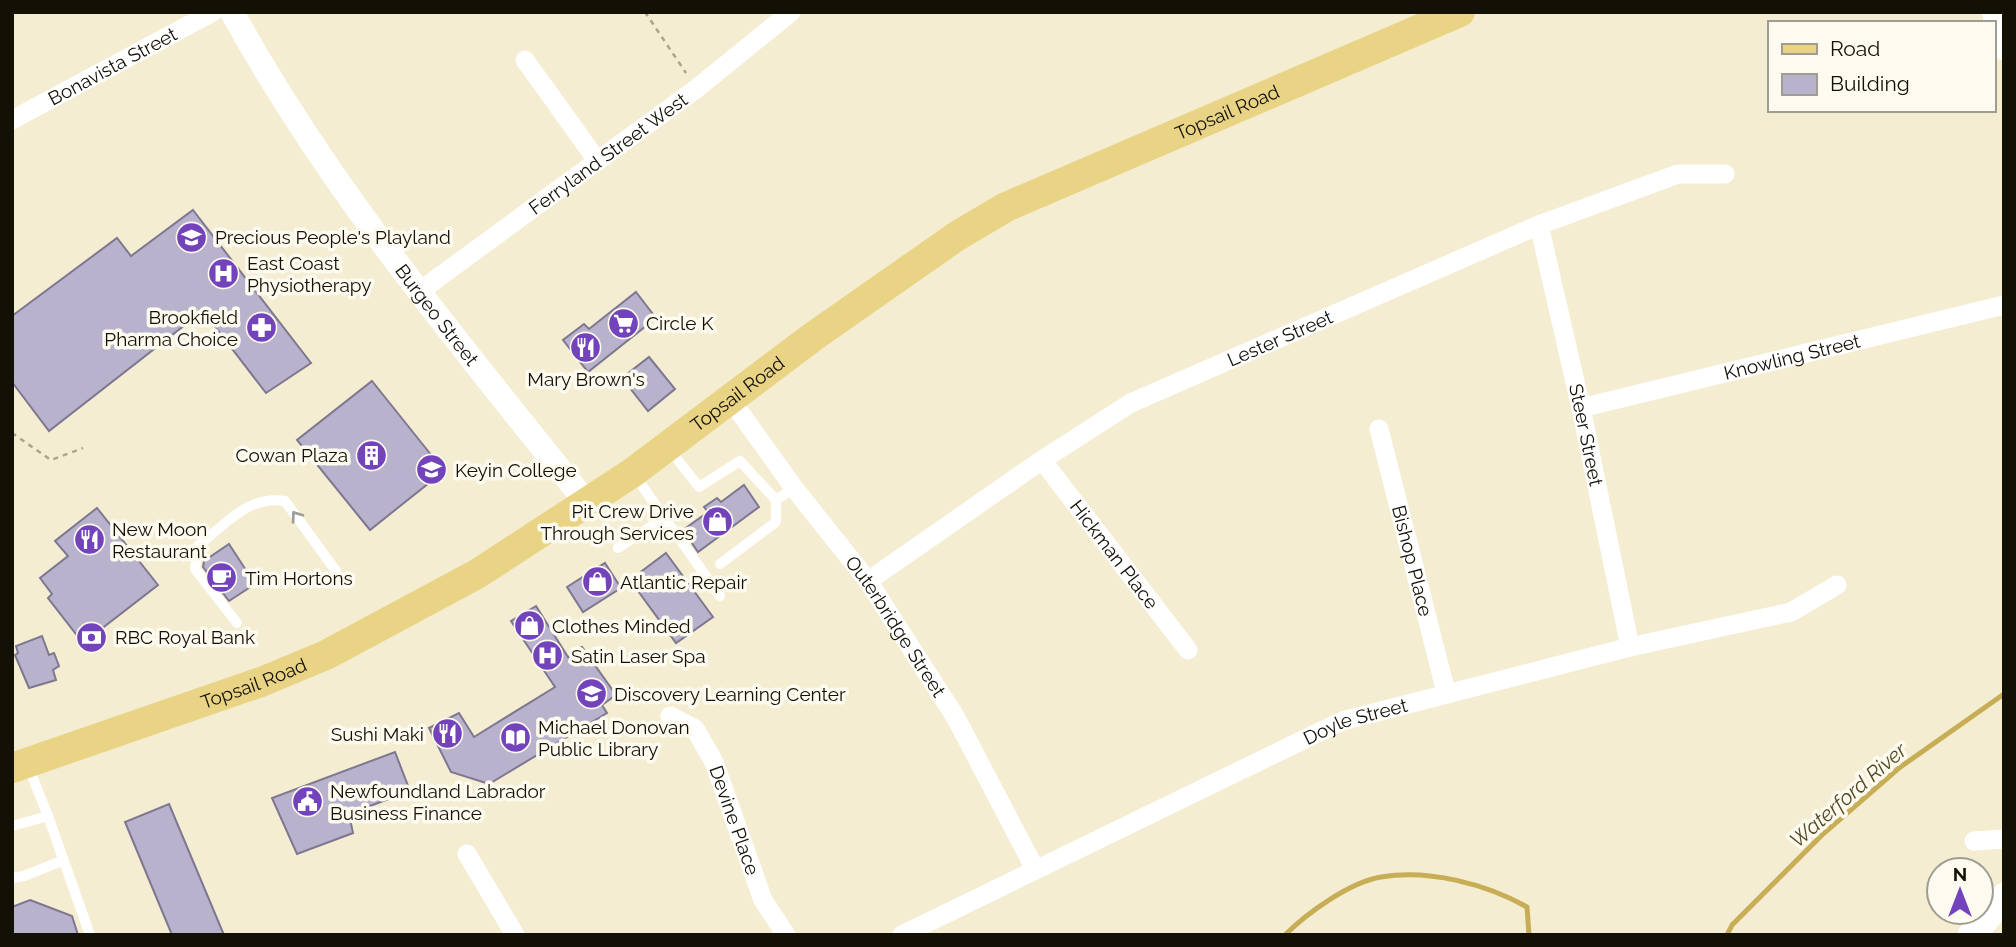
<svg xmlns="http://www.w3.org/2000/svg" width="2016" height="947" viewBox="0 0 2016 947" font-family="Raleway,sans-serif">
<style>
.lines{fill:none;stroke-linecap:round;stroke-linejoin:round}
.stream{stroke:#c6ad56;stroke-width:5}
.building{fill:#b9b2cd;stroke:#7e7790;stroke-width:2}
.path{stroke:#aba48e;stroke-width:2.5;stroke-dasharray:5 5;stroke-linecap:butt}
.service{stroke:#fff;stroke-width:10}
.minor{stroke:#fff;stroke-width:19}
.tertiary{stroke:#fff;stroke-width:24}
.secondary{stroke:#fff;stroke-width:28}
.primary{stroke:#e9d486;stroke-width:30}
.oneway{stroke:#a19f9b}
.labels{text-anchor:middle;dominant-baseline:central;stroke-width:7;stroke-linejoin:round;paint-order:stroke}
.street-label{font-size:19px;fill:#131006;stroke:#fdfaef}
.poi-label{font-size:19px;fill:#131006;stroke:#fdfaef;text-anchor:start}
.water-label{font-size:21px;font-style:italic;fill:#524722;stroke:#fdfaef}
</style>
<rect width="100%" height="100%" fill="#f5edd1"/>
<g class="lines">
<g class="stream">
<path d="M1285,935C1307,913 1350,882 1381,877C1429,869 1486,884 1527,907L1529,935"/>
<polyline points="1727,935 1732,925 1823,834 1899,768 2004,694"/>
</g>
</g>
<g class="building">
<polygon points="193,210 311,363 266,393 203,311 49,431 12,382 12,316 117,238 131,256"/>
<polygon points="636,292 656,318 588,372 563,340 584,324 589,329"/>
<polygon points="649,357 675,389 648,411 622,378"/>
<polygon points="372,381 444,471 370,530 297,440"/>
<polygon points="744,485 759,507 698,552 683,530 708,512 704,507 717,498 721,502"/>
<polygon points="97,508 158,585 83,643 48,598 52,594 40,578 68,556 55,541"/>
<polygon points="229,544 255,584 229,601 203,567 204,561"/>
<polygon points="666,553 713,617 676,643 630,580"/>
<polygon points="605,563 621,588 583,612 567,587"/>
<polygon points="536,606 568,657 582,647 616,695 602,705 607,713 489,784 451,772 429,728 459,713 474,737 555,687 511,621"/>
<polygon points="42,636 49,655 54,653 59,666 53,670 56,680 29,688 15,655 18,653 16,646"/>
<polygon points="395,752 410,791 349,814 353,833 297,854 272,798"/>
<polygon points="169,804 224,935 172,935 125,822"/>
<polygon points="30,900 72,916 78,935 12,935 12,907"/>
</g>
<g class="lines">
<g class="path">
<polyline points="645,12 686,73"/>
<polyline points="12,433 51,460 83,448"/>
</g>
<g class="service">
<polyline points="670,450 699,487 740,461 776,500 794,488"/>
<polyline points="635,476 720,596"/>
<polyline points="618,548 664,518"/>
<polyline points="720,564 776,522 776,500"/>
<path d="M237,623L195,569L198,546C226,524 248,495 285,501L336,571"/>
<polyline points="48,816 90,935"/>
<polyline points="12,826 48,816 28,766"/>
<polyline points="12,878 24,876 64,860"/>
</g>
<g class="minor">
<polyline points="525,60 596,159"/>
<path id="s1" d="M12,120L213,12"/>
<path id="s2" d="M1539,225L1581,408L1630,647"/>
<path id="s3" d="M420,291L696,89L791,12"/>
<path id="s4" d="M731,400L794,488L868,581L956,718L1035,869"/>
<path id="s5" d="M1581,408L2004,305"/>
<path id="s6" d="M1379,429L1446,692"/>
<path id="s7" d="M1042,460L1188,650"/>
<path id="s8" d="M868,581L1042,460L1131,403L1539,225L1678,174H1725"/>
<path id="s9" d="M670,716L695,729L714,762L763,900L786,935"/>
<polyline points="1974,841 2004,839"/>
<polyline points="467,854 515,935"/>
<path id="s10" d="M902,935L1342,721L1630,647L1791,612L1837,585"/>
</g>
<path class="tertiary" id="s11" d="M232,12C329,189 460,344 585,501"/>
<g class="secondary">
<polyline points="1996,12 2004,46"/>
<polyline points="1972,935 2004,897"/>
</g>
<path class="primary" id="s12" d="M12,768L261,682L326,655L477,574L632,473L814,336L957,236L1006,207L1460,12"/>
</g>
<defs><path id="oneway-chevron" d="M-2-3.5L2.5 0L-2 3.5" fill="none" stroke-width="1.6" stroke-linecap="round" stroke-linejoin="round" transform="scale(1.75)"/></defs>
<use class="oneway" href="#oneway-chevron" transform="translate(296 516) rotate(-126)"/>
<defs>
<symbol id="school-disc" viewBox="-11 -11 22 22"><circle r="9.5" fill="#7343bb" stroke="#fdfaef"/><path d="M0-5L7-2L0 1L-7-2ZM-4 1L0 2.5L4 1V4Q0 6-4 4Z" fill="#fff"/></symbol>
<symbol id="hospital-disc" viewBox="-11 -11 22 22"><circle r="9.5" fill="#7343bb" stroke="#fdfaef"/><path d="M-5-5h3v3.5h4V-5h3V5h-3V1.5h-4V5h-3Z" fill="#fff"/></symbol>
<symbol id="supermarket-disc" viewBox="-11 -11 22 22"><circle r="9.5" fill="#7343bb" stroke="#fdfaef"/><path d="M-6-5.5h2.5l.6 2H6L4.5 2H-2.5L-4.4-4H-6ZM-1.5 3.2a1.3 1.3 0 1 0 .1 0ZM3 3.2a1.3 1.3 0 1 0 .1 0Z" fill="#fff"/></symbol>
<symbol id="pharmacy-disc" viewBox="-11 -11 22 22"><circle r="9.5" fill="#7343bb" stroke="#fdfaef"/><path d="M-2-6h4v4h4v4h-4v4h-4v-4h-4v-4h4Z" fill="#fff"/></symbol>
<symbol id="restaurant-disc" viewBox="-11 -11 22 22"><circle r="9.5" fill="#7343bb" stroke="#fdfaef"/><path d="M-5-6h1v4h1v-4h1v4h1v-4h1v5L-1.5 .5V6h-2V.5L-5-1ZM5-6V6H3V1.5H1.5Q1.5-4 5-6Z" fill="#fff"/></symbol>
<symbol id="building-disc" viewBox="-11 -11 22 22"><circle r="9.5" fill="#7343bb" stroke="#fdfaef"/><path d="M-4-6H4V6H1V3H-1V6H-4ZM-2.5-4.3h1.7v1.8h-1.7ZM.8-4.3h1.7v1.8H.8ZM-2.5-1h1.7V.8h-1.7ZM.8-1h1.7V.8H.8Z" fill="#fff"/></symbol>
<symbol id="university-disc" viewBox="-11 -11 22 22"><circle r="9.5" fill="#7343bb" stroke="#fdfaef"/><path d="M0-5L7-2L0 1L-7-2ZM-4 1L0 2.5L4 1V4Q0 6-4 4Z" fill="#fff"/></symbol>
<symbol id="shop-disc" viewBox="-11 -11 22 22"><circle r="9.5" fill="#7343bb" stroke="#fdfaef"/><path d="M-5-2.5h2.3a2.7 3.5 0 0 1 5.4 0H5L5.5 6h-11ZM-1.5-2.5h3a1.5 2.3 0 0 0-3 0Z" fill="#fff"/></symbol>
<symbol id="cafe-disc" viewBox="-11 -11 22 22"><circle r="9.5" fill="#7343bb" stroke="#fdfaef"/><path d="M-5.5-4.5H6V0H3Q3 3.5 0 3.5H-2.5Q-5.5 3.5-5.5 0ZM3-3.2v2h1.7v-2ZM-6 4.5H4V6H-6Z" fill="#fff"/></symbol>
<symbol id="bank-disc" viewBox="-11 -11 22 22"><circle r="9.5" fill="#7343bb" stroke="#fdfaef"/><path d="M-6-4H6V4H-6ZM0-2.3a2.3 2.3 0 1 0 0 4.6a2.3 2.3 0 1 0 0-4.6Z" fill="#fff"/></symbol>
<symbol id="library-disc" viewBox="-11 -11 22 22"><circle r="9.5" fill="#7343bb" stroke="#fdfaef"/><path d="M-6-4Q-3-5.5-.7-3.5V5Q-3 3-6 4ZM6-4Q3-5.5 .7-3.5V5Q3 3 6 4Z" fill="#fff"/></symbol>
<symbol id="civic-disc" viewBox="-11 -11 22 22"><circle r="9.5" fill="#7343bb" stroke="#fdfaef"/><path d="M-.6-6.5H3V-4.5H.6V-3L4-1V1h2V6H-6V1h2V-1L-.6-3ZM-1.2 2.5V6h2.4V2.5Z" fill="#fff"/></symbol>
</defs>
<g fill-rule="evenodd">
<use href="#school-disc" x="174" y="220" width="35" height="35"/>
<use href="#hospital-disc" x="206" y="256" width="35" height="35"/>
<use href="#supermarket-disc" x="606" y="306" width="35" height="35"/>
<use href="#pharmacy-disc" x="244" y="310" width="35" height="35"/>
<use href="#restaurant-disc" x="568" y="330" width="35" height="35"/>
<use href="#building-disc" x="354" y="438" width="35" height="35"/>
<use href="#university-disc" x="414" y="452" width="35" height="35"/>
<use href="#shop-disc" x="700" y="504" width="35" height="35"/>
<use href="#restaurant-disc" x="72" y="522" width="35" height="35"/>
<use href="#cafe-disc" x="204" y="560" width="35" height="35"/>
<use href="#shop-disc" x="580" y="564" width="35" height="35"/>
<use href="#shop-disc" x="512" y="608" width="35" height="35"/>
<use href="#bank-disc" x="74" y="620" width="35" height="35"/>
<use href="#hospital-disc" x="530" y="638" width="35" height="35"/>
<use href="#school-disc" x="574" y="676" width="35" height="35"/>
<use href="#restaurant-disc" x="430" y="716" width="35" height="35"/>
<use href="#library-disc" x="498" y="720" width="35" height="35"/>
<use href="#civic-disc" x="290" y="784" width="35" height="35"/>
</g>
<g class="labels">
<g class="street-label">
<text stroke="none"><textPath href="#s1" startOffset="114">Bonavista Street</textPath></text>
<text stroke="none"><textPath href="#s12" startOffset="1390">Topsail Road</textPath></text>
<text stroke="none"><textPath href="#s3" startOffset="233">Ferryland Street West</textPath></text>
<text stroke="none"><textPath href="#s11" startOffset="366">Burgeo Street</textPath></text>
<text stroke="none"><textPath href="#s8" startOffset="480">Lester Street</textPath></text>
<text stroke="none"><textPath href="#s5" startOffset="217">Knowling Street</textPath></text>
<text stroke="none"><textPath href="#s12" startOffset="822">Topsail Road</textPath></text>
<text stroke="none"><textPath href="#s2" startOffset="215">Steer Street</textPath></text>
<text stroke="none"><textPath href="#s7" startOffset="119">Hickman Place</textPath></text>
<text stroke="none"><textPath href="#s6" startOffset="136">Bishop Place</textPath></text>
<text stroke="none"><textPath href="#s4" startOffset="280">Outerbridge Street</textPath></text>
<text stroke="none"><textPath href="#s12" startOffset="256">Topsail Road</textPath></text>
<text stroke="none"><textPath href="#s10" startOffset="502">Doyle Street</textPath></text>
<text stroke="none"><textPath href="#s9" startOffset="128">Devine Place</textPath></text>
</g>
<g class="poi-label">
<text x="215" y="237">Precious People's Playland</text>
<text x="247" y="263">East Coast<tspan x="247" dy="22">Physiotherapy</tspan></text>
<text x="238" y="317" text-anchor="end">Brookfield<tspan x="238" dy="22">Pharma Choice</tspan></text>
<text x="646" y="323">Circle K</text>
<text x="586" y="379" text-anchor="middle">Mary Brown's</text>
<text x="348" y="455" text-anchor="end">Cowan Plaza</text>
<text x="455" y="470">Keyin College</text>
<text x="694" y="511" text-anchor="end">Pit Crew Drive<tspan x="694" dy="22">Through Services</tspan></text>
<text x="112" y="529">New Moon<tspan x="112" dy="22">Restaurant</tspan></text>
<text x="245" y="578">Tim Hortons</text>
<text x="620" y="582">Atlantic Repair</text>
<text x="552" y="626">Clothes Minded</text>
<text x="115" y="637">RBC Royal Bank</text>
<text x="571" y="656">Satin Laser Spa</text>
<text x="614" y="694">Discovery Learning Center</text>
<text x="538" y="727">Michael Donovan<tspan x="538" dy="22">Public Library</tspan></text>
<text x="424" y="734" text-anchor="end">Sushi Maki</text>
<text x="330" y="791">Newfoundland Labrador<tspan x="330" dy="22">Business Finance</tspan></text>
</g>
<g class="water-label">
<text transform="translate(1848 795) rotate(-41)">Waterford River</text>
</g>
</g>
<rect width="2016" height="947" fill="none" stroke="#131006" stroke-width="28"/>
<rect x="1768" y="21" width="228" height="91" fill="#fdfaef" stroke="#9f9c92" stroke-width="2"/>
<rect x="1782" y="44" width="35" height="10" fill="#e9d486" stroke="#9f9c92" stroke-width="2"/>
<text x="1830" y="56" font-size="21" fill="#131006">Road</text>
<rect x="1782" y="74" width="35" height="21" fill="#b9b2cd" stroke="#9f9c92" stroke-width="2"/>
<text x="1830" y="91" font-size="21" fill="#131006">Building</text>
<g transform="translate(1960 891)"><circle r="33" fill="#fdfaef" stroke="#9f9c92" stroke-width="2"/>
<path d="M0-5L12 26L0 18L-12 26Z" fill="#7343bb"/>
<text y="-10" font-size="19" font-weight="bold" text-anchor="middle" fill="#131006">N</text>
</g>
</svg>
